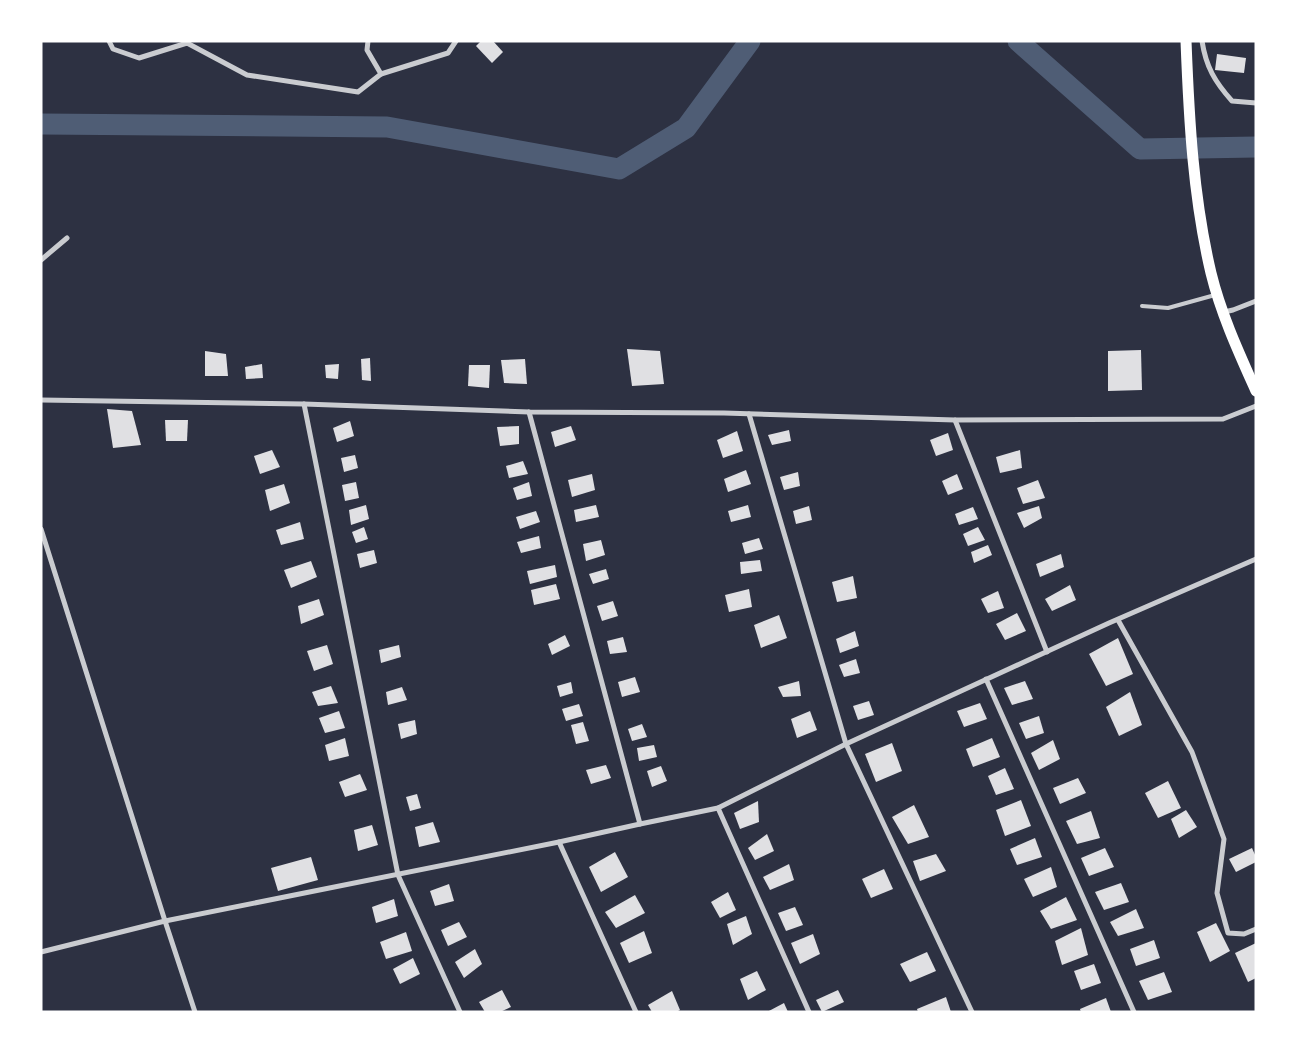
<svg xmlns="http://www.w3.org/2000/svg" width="1297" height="1053" viewBox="0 0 1297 1053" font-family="Ubuntu,sans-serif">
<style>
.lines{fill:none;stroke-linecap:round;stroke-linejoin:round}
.river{stroke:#4f5d75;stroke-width:21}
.building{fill:#e0e0e3}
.service{stroke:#caccd0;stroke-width:4}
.minor{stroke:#caccd0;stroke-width:5}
.primary{stroke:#fff;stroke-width:11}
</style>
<rect width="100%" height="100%" fill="#2d3142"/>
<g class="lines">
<g class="river">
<polyline points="1018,41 1140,149 1256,147"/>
<polyline points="41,124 387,127 619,169 686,128 750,41"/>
</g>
</g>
<g class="building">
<polygon points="481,41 493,41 503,52 492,63 476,46"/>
<polygon points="1217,54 1246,58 1244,73 1215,70"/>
<polygon points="627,349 660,351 664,384 632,386"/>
<polygon points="1141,350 1142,390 1108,391 1108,351"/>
<polygon points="205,351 226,354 228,376 205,376"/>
<polygon points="370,358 371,381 362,380 361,359"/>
<polygon points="525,359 527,384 504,383 501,360"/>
<polygon points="262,364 263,378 246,379 245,367"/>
<polygon points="339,364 338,379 326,378 325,365"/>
<polygon points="469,365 490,365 489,388 468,386"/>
<polygon points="107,409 132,411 141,445 113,448"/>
<polygon points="165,420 188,420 187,441 166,441"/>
<polygon points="350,421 354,436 337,442 333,428"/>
<polygon points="519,426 519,444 500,446 497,427"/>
<polygon points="571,426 576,440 555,447 551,432"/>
<polygon points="789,430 791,441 772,445 768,435"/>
<polygon points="737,431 743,451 723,458 717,440"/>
<polygon points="948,433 953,450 936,456 930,440"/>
<polygon points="272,450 280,467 260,474 254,456"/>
<polygon points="1020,450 1022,468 1000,473 996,457"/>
<polygon points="355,455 358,468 344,472 341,458"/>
<polygon points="523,461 528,474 509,478 506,466"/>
<polygon points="746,470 751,484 728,492 724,479"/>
<polygon points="798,472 800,486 784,490 780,477"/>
<polygon points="592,474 595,490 572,497 568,480"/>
<polygon points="957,474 963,489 948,495 942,481"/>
<polygon points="1038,480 1045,498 1023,504 1017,488"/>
<polygon points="356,482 359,498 345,501 342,485"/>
<polygon points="529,482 532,496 517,500 513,488"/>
<polygon points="284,484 290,503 270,511 265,490"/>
<polygon points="366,505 369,519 351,525 349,510"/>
<polygon points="596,505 599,517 576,522 574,510"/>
<polygon points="748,505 751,517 731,522 728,511"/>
<polygon points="809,506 812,520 796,524 793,511"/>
<polygon points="1039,506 1042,518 1024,528 1017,513"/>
<polygon points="973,507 978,519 959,525 955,514"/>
<polygon points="536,511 540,522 520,529 516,517"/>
<polygon points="300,522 304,539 281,545 276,530"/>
<polygon points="364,527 368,539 356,543 352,532"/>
<polygon points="978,527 985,540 968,546 963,534"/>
<polygon points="539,536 541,548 521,553 517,542"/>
<polygon points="759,538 763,549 745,554 742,543"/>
<polygon points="601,540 605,555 586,561 583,544"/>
<polygon points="988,545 992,555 974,563 971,552"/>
<polygon points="374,550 377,563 360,568 357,554"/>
<polygon points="1061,554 1064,567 1040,577 1036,564"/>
<polygon points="760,560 762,571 741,574 740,562"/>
<polygon points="311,561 317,577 291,588 284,570"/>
<polygon points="555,565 557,577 530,584 527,571"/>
<polygon points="606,569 609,579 593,584 589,574"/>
<polygon points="853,576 857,598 837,602 832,582"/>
<polygon points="556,584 560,599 534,605 531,590"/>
<polygon points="1070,585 1076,600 1052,611 1045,599"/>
<polygon points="749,589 752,607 729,612 725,595"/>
<polygon points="998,591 1004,608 988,613 981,599"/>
<polygon points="319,599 324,615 301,624 298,606"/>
<polygon points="613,601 618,616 602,621 597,606"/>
<polygon points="1017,613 1026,631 1005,640 996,624"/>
<polygon points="779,615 787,638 761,648 754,625"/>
<polygon points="855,631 859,646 840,653 836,639"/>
<polygon points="565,635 570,646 552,655 548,644"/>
<polygon points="623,637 627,652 610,654 607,641"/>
<polygon points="1118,638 1133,674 1106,686 1089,654"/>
<polygon points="327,645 333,664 314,671 307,651"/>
<polygon points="399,645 401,657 381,663 379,650"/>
<polygon points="856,659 860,673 844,677 839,665"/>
<polygon points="635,677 640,692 622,697 618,682"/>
<polygon points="799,681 801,696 783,697 778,687"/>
<polygon points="1025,681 1033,699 1012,705 1004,688"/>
<polygon points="571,682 573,693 560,697 557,686"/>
<polygon points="331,686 338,703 318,706 312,692"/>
<polygon points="402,687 407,700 388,705 386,692"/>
<polygon points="1130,692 1142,725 1119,736 1106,707"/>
<polygon points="869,701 874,715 858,720 853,706"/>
<polygon points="980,703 987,719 964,727 957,711"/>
<polygon points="579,704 583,716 566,721 562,709"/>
<polygon points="339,711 345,728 325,733 319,718"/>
<polygon points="810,711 817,730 797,738 791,719"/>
<polygon points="1039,716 1044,733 1026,739 1019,723"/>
<polygon points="415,720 417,734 401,739 398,724"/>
<polygon points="583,722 589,741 576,744 571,725"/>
<polygon points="642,724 647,737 632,741 628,729"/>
<polygon points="345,738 349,756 329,761 325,745"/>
<polygon points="992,738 1000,757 973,767 966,749"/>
<polygon points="1053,740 1060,759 1039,770 1031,753"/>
<polygon points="892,743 902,771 876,782 865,754"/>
<polygon points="654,745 657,757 639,761 637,748"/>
<polygon points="606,765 611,778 591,784 586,770"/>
<polygon points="661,766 667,781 652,787 647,771"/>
<polygon points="1005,768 1014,789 996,795 988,776"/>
<polygon points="360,774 367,790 345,797 339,782"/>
<polygon points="1078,778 1086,793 1060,804 1053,788"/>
<polygon points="1168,781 1181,808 1158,818 1145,793"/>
<polygon points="417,794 421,808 410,811 406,797"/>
<polygon points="1021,800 1031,826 1005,836 996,810"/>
<polygon points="758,801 759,822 740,829 734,813"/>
<polygon points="914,805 929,837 908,844 892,817"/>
<polygon points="1186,810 1197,827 1179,838 1171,819"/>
<polygon points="1091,811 1100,838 1077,844 1066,821"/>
<polygon points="433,822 440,842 419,847 415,827"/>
<polygon points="372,825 378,845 358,851 354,830"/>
<polygon points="767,834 774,851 755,860 748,848"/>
<polygon points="1035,838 1042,857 1017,865 1010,849"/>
<polygon points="1105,848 1114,867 1089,876 1081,858"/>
<polygon points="1252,848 1256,857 1256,862 1236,872 1229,859"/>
<polygon points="615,852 628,877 601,892 589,867"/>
<polygon points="936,854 946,871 920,881 913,861"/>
<polygon points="311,857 318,880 278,891 271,868"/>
<polygon points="789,864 794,880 770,890 763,877"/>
<polygon points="1051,867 1057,887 1033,897 1024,879"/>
<polygon points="884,869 893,889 871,898 862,879"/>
<polygon points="1121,883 1129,902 1104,910 1095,892"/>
<polygon points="449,884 454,901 435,906 430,891"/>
<polygon points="728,892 736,910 720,918 711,902"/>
<polygon points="635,895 645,913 616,928 605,912"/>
<polygon points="1066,897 1077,920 1051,929 1040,911"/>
<polygon points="394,899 398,916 376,923 372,907"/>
<polygon points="795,907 803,925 786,931 778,913"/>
<polygon points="1136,909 1144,928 1118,936 1110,922"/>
<polygon points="746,916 752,934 733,945 727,924"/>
<polygon points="459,922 467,937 448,946 441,930"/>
<polygon points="1216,923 1230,951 1210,962 1197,932"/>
<polygon points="1081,928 1088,955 1062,965 1055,941"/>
<polygon points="644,931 652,953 629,963 620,943"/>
<polygon points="406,932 412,951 386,959 380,942"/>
<polygon points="813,934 820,954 800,964 791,943"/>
<polygon points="1154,940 1160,958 1136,966 1130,949"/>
<polygon points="1256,943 1256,978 1248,982 1235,953"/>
<polygon points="475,949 482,964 464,978 455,962"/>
<polygon points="927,952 936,971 910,982 900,964"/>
<polygon points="413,958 420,974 400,984 393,969"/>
<polygon points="1094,964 1101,983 1081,990 1074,971"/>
<polygon points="757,971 766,990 748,1000 740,979"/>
<polygon points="1164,972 1172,992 1148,1000 1139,981"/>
<polygon points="502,990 511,1007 500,1012 485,1012 479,1002"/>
<polygon points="838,990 844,1002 822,1012 816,1000"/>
<polygon points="672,991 680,1010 676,1012 652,1012 648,1005"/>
<polygon points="946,997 951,1012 918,1012 917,1009"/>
<polygon points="1106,998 1111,1012 1081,1012 1080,1009"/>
<polygon points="784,1003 788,1012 767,1012"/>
</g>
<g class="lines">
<polyline class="service" points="1142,306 1168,308 1215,295"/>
<g class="minor">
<polyline points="109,41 113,49 139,58 187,43 247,75 358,92 381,74"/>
<polyline points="368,41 367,50 381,74 448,53 456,41"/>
<path d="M1202,41C1206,67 1215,82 1232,101L1256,103"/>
<polyline points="41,260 67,238"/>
<polyline points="1224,312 1233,310 1256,301"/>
<polyline points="41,400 304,404 529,412 724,413 955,420 1223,419 1256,406"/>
<polyline points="304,404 398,875 460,1012"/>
<polyline points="529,412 640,824"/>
<polyline points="749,414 846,744 972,1012"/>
<polyline points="955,420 1047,652"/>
<polyline points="41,529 165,921 195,1012"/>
<polyline points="1118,620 1192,752 1224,839 1217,893 1228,933 1244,934 1256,929"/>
<polyline points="986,679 1134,1012"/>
<polyline points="718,808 809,1012"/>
<polyline points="559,842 636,1012"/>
<polyline points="41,952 165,921 559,842 640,824 718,808 846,744 1109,623 1256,559"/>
</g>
<path class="primary" d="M1186,41C1189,119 1193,197 1211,273C1221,314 1239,353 1256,391"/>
</g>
<rect width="1297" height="1053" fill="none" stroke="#ffffff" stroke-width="85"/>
</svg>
